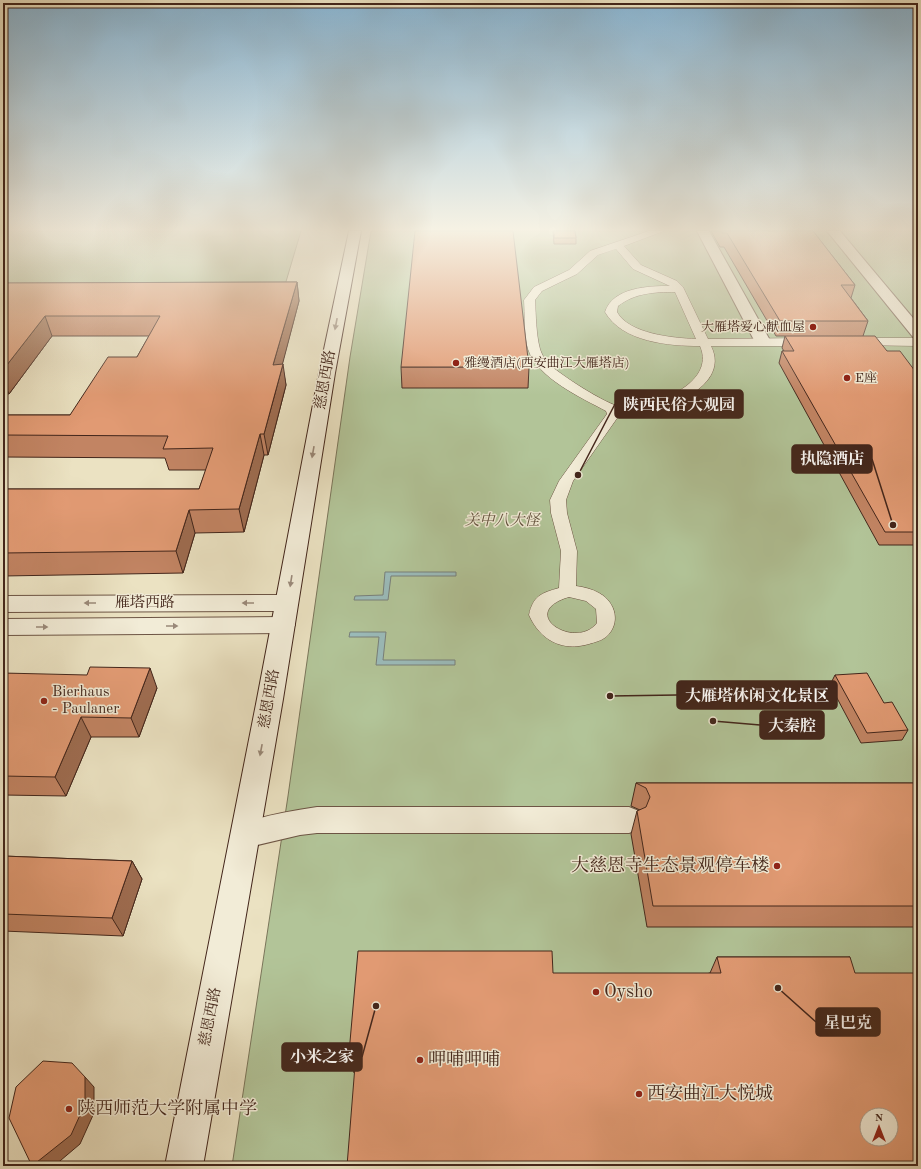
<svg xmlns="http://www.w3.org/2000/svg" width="921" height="1169" viewBox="0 0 921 1169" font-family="'Old Standard TT','Noto Serif SC',serif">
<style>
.green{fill:#b2c498;stroke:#7a755a;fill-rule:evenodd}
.water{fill:#9bbcbb;stroke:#78807b}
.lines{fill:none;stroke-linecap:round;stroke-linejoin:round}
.pedestrian-casing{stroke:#6d5545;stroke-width:1}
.minor-casing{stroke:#6d5545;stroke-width:2}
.tertiary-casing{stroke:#6d5545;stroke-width:2}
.secondary-casing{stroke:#43261b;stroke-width:2}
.pedestrian{fill:#f2ecd7;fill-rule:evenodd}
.minor{fill:#f2ecd7;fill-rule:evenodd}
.tertiary{fill:#f2ecd7;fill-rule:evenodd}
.secondary{fill:#f2ecd7;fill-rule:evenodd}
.wall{fill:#c28463;stroke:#43261b}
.shaded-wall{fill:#9e6c50;stroke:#43261b}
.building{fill:#e19a73;stroke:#43261b;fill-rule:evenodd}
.oneway{fill:#9a8979}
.poi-dot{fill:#8f2418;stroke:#f2ecd7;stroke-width:1.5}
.labels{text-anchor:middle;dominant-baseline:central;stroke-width:3;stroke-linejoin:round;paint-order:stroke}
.far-poi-label{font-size:13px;fill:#43261b;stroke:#f2ecd7;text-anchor:start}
.street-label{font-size:15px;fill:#43261b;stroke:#f2ecd7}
.park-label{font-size:15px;font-style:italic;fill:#5f4e3a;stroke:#f2ecd7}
.poi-label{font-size:15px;fill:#43261b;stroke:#f2ecd7;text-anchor:start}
.near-poi-label{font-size:18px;fill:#43261b;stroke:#f2ecd7;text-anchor:start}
.leader{fill:none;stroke:#43261b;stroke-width:1.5}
.callout-dot{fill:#43261b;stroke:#f2ecd7;stroke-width:1.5}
.callout{fill:#43261b;stroke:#43261b;stroke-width:1.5}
.callout-label{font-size:16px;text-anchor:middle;font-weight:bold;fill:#fff}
</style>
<rect width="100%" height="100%" fill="#ebe2c2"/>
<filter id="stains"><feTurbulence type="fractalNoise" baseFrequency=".005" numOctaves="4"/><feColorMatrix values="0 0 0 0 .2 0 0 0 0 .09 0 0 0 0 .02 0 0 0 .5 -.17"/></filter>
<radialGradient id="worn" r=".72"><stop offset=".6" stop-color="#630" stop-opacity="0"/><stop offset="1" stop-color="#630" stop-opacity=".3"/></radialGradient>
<g class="green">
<polygon points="3,231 301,231 285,285 3,286"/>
<path d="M371,231H918V1166H232L288,796L350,357ZM867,1115H891V1139H867Z"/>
</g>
<g class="water">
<polygon points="385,572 456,572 456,576 391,576 388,600 354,600 355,596 383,595"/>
<polygon points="350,632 386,632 383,660 455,660 455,665 376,665 379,637 349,637"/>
</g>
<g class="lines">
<defs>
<g id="pedestrian">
<path d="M649,231H664L624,246L641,265L677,281L683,287L708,339L807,338L813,342L807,346H711C733,390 653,416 620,414L573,481L566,500L567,513L577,551L576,586C584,587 592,589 599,593C616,602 621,624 606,637C601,641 595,642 589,644C562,652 540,640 529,615C533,596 541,593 559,588L561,551L551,513L550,500L559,481L607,414L606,411C582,398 537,378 528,349C524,336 525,314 524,300L534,287L569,270L590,251ZM616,249L633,269L670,286C649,286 613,287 605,312C622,342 669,346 700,346C717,384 652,408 622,407C608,406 557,373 547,362C544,359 541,352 540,349C536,334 536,316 535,300L542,291L577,274L598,255ZM675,292L696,339C673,338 629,334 617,312L618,306C635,293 654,292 675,292ZM569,597L586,601L596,609L597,623C576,651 515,613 569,597Z"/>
<polygon points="857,338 918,338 918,346 853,345 851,342"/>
</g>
<g id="minor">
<polygon points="697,231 709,231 771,342 768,345 758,345 755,342"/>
<polygon points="827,231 840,231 918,324 918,339 913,337"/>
<path d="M317,807H629L639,811L643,820L639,829L629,833H317L300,835L245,848L235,844L231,835L235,826C261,816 290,811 317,807Z"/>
</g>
<g id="tertiary">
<polygon points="287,595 295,597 298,603 295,609 287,611 3,612 3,596"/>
<polygon points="283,617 291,619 295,625 291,631 283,633 3,635 3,619"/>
</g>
<polygon id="secondary" points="349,231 361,231 335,373 283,699 203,1166 165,1166 257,699 319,373"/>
</defs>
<use href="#pedestrian" class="pedestrian-casing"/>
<use href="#minor" class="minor-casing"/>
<use href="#tertiary" class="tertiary-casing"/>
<use href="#secondary" class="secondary-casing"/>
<use href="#pedestrian" class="pedestrian"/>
<use href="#minor" class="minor"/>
<use href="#tertiary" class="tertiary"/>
<use href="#secondary" class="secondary"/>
</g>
<g class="wall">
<polygon points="553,231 575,231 576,238 576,244 554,244"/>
<polygon points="711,231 813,231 855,285 851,298 868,321 863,336 887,351 918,375 918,545 879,545 779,363 782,351 784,351 782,348 785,336 776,336 724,247 720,247"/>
<polygon points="3,281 7,283 297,282 299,301 282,364 286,385 268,455 264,455 244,532 195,533 183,573 3,576 3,489 199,489 206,470 169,470 165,458 3,457 3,415 70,415 137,357 149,336 52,336 9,394 3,394"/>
<polygon points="401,367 529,367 528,388 402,388"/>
<polygon points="3,673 157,688 139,737 91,737 66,796 3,795"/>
<polygon points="835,675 884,703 908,730 902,740 861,743 830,685"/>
<polygon points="636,783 918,783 918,927 647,927 631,834 637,811 640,810 631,806"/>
<polygon points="3,856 132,861 142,879 123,936 3,931"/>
<polygon points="717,957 850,957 354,1073 349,1053 710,973"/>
</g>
<g class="shaded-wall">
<polygon points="297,282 299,301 277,385 273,365"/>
<polygon points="45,316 52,336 9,394 3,380 3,370"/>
<polygon points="283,364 286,385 268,455 264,434"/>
<polygon points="260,434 264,455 244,532 239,509"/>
<polygon points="189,510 195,533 183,573 176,551"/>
<polygon points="150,668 157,688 139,737 131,718"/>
<polygon points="81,717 91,737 66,796 55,777"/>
<polygon points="132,861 142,879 123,936 112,918"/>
<polygon points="85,1077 94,1087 94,1113 80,1144 54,1166 33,1166"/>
</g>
<g class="building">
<polygon points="415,231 513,231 529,367 401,367"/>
<polygon points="554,231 575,231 576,238 554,238"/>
<polygon points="722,231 813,231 855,285 841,285 868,321 780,321 727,233 722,233"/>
<polygon points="3,281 6,281 4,283 297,282 273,365 283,364 264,434 260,434 239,509 189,510 176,551 3,553 3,489 199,489 213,448 163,449 168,436 3,435 3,415 70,415 108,357 137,357 160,316 45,316 3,370"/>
<polygon points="785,336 875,336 887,351 900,351 918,375 918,532 885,532 782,351 794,351"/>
<polygon points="90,667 150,668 131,718 81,717 55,777 3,776 3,673 87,675"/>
<polygon points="867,673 884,703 892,702 908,730 867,733 835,675"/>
<polygon points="636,783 918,783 918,906 653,906 637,811 646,807 650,797 646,788"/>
<polygon points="3,856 132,861 112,918 3,914"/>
<path d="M358,951H552L553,973H721L717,957H850L855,973H918V1166H347L356,1053H349ZM867,1115H891V1139H867Z"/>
<polygon points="43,1061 72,1063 85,1077 85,1104 71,1135 32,1166 9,1118 16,1087"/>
</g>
<defs><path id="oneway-solid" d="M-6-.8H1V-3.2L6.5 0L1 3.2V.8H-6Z"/></defs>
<g class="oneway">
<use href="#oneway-solid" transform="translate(336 324) rotate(101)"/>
<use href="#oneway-solid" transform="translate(313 452) rotate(100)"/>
<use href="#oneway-solid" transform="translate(291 581) rotate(99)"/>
<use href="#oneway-solid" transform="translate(90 603) rotate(180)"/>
<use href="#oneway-solid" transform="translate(248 603) rotate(180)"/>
<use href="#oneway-solid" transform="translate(172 626)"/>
<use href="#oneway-solid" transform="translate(42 627)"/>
<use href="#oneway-solid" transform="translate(261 750) rotate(101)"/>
</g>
<linearGradient id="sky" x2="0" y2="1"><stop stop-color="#89b7d6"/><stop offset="0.58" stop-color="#f6f2e4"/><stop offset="1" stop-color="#f6f2e4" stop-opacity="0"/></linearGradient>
<rect width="921" height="395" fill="url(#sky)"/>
<g class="poi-dot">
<circle cx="813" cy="327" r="4"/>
<circle cx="456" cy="363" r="4"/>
<circle cx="847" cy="378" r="4"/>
<circle cx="44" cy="701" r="4"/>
<circle cx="777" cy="866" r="4"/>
<circle cx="596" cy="992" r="4"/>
<circle cx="420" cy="1060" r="4"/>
<circle cx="639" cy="1094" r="4"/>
<circle cx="69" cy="1109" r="4"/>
</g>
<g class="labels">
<g class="far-poi-label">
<text x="805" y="327" text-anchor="end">大雁塔爱心献血屋</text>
<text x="464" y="363">雅缦酒店(西安曲江大雁塔店)</text>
<text x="855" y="378">E座</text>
</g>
<g class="street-label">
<text transform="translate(326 380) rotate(-80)">慈恩西路</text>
<text x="145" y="603">雁塔西路</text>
<text transform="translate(270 699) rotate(-80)">慈恩西路</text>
<text transform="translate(211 1017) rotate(-79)">慈恩西路</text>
</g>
<g class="park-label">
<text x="502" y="521">关中八大怪</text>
</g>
<g class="poi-label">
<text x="52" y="692">Bierhaus<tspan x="52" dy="17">- Paulaner</tspan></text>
</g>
<g class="near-poi-label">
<text x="769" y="866" text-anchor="end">大慈恩寺生态景观停车楼</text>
<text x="604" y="992">Oysho</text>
<text x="428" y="1060">呷哺呷哺</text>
<text x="647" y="1094">西安曲江大悦城</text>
<text x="77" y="1109">陕西师范大学附属中学</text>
</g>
</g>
<path class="leader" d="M578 475L615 404M893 525L872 459M610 696L677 695M713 721L760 725M778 988L816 1022M376 1006L362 1057"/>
<g class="callout-dot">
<circle cx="578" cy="475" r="4"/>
<circle cx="893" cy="525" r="4"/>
<circle cx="610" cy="696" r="4"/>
<circle cx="713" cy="721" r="4"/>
<circle cx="778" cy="988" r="4"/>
<circle cx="376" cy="1006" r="4"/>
</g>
<g class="callout">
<rect x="615" y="390" width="128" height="28" rx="4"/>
<rect x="792" y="445" width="80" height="28" rx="4"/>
<rect x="677" y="681" width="160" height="28" rx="4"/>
<rect x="760" y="711" width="64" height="28" rx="4"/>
<rect x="816" y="1008" width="64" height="28" rx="4"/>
<rect x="282" y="1043" width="80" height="28" rx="4"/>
</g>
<g class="callout-label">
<text x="679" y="410">陕西民俗大观园</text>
<text x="832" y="464">执隐酒店</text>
<text x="757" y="701">大雁塔休闲文化景区</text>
<text x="792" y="731">大秦腔</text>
<text x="848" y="1028">星巴克</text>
<text x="322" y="1062">小米之家</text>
</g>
<rect width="921" height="1169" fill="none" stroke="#ebe2c2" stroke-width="16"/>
<rect x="4" y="4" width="913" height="1161" fill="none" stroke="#43261b" stroke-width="2"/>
<rect x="8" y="8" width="905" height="1153" fill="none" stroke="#43261b"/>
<g transform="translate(879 1127)"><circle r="19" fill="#f2ecd7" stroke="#ac9d8c"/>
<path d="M0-3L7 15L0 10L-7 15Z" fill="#8f2418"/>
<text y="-6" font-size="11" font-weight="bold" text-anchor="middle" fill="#43261b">N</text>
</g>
<rect width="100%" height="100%" filter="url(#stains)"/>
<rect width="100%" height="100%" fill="url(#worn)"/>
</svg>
